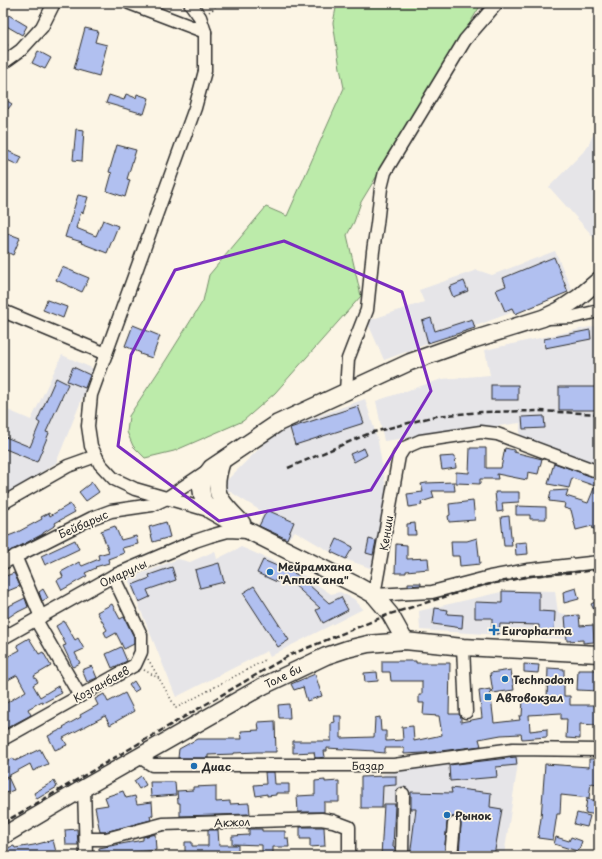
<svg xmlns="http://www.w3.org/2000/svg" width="602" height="859" viewBox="0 0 602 859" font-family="'Playpen Sans',sans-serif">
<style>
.built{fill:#e6e5e8}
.green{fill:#bcebaa;stroke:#748b6a}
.building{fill:#b1c0f0;stroke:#2b2b2b}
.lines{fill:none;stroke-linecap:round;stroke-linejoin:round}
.minor-casing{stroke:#2b2b2b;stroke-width:15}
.major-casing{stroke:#2b2b2b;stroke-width:19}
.path{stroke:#2b2b2b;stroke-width:1.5;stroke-dasharray:1 3;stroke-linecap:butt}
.minor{stroke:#fcf5e5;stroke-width:12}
.major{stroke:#fcf5e5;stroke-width:16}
.rail{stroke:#2b2b2b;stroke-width:2.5;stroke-dasharray:6 3;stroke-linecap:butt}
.marked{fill:none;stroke:#7b2cbf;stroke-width:3;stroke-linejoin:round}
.poi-dot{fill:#1f6fb2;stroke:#fcf5e5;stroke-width:1.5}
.labels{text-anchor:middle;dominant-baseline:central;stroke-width:3.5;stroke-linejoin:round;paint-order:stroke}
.street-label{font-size:11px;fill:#2b2b2b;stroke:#fcf5e5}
.poi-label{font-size:11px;font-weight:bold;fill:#2b2b2b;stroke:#fcf5e5;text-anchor:start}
</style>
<rect width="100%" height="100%" fill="#fcf5e5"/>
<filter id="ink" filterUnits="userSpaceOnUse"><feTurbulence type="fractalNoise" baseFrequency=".025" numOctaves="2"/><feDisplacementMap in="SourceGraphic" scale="8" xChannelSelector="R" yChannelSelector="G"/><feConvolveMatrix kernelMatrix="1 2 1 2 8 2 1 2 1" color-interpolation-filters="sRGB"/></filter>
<g filter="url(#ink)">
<g class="built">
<polygon points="599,122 599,243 549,187 587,148"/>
<polygon points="555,251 572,290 384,360 367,321 424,302 419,290 477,270 492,275"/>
<polygon points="599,325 599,465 544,446 520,435 520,423 384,441 376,401 442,379 490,375 485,350"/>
<polygon points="62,355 94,369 56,463 3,497 3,408 31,420"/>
<polygon points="365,399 378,441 386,489 373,569 339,557 295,531 285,542 258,523 264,513 221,486 273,435 298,423"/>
<polygon points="241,547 297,571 331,594 340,592 354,599 363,609 282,650 270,657 267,651 176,697 128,579 178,559 190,562 215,551 217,559"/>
<polygon points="510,590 555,591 558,613 566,614 566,639 420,630 419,611"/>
<polygon points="508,755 519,757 504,856 383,856 383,774"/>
</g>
<polygon class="green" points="337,3 482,3 361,202 354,222 347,235 361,296 275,393 243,421 174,451 145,458 133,446 127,432 129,416 166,360 203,301 209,275 266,207 287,216 344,88 340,68 333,23"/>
<g class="building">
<polygon points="7,14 27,26 22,35 3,24 3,21"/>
<polygon points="85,28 98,31 95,42 107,45 99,76 74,69"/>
<polygon points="38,51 51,58 45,69 32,63"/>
<polygon points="126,94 136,98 137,94 149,98 144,114 106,103 109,95 124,100"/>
<polygon points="6,100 12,104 8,109 3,106"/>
<polygon points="76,129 84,130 82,161 73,160"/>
<polygon points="117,145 136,150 127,179 130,180 125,197 107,191 112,173 109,172"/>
<polygon points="3,149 22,157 18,165 3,158"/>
<polygon points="78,195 88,197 83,213 81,212 76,228 96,236 103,220 118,226 107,253 81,243 82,242 65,237"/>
<polygon points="7,233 20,238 13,255 3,250 3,242"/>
<polygon points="554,257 568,292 515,314 512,308 505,311 496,290 506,286 503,278"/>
<polygon points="62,267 89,278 82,292 56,280"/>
<polygon points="464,281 468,291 453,297 449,287"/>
<polygon points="47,300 67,307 63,318 43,310"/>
<polygon points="431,318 435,331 472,319 475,328 428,343 422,321"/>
<polygon points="133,325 160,336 152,358 140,354 141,353 125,346"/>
<polygon points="590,330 591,339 545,348 544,339"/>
<polygon points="73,367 90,375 85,388 67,381"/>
<polygon points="56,378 68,384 46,432 49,433 37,462 3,448 3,436 30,447 40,423 37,421"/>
<rect x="491" y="385" width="27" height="15"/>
<rect x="559" y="387" width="40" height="23"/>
<polygon points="358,406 364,423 295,445 290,428"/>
<polygon points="544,416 545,428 523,429 522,417"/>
<polygon points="364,448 367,455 354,462 350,454"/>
<polygon points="470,448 486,448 486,468 501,468 505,448 514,450 514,452 542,459 538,474 528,472 527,480 497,474 498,479 480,479 480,484 456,483 456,472 469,473"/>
<polygon points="455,456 456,468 442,470 440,457"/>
<polygon points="554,463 599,479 599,528 593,529 592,526 576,530 571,510 564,508 565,503 549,501 551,491 568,490 566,496 588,503 595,486 572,478 569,488 548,484"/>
<polygon points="92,482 99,492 86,501 79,492"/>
<polygon points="454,482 455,491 432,491 434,498 421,502 422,505 409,507 407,494 423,492 421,484 426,483"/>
<polygon points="495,492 519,492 519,502 502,503 503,511 497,512"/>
<polygon points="473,501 475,520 449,522 448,516 450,515 449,504"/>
<polygon points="70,504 75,512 55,523 56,525 43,533 43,534 3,555 3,538 16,533 42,519 41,517 49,513 50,516"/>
<polygon points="516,506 546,507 546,519 530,519 530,515 516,515"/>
<polygon points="267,510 294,522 287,539 259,526"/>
<polygon points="509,516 512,546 504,546 501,517"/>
<polygon points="166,522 170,537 153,542 149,527"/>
<polygon points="415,523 416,535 407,535 407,524"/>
<polygon points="115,526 121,540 136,536 138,544 122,548 124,553 108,559 109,563 95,567 96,568 85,573 87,576 62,590 57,580 63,577 61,572 79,562 82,566 99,559 98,555 109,552 101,531"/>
<polygon points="477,538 480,564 460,566 459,556 452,556 451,541 467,541"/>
<polygon points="337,539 353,547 346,559 331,552"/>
<polygon points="369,539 376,541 373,555 366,553"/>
<polygon points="75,540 79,549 45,565 41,556"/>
<polygon points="527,542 528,554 516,555 515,543"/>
<polygon points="396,544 407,545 407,559 428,558 429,569 406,571 406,573 395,573"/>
<polygon points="263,560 298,575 329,603 341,597 348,610 323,623 316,610 320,608 292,583 280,577 277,582 257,573"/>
<polygon points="219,563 224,582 200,588 195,570"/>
<polygon points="172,567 176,580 147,590 150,597 139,602 132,585 150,578 149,575"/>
<polygon points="14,573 20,586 3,593 3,577"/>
<polygon points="408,583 421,583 421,585 408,586"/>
<polygon points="254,586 289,640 278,647 243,593"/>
<polygon points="576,588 579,599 564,603 563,592"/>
<polygon points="43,589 48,598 42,601 39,592"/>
<polygon points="502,591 539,592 539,611 555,612 554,633 539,633 539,625 500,624 499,634 492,634 492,618 475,618 475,602 502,603"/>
<polygon points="25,598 28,607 18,612 18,611 6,619 3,615 3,609"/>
<polygon points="599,600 599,620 591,604"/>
<polygon points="112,604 120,619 124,617 134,637 134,644 124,649 116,633 107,638 104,632 107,630 97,612"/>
<polygon points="435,608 448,610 447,614 463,615 462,628 433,624"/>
<polygon points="579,615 580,626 593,625 594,642 583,643 583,640 567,641 565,616"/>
<polygon points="64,621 75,640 78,638 84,649 75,653 80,663 73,667 63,646 66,645 56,626"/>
<polygon points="29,638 39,654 43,652 51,666 34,676 38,682 33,685 40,697 58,686 62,693 43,703 42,701 28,709 31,715 3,730 3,705 26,691 17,675 8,680 3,671 3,659 20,650 17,645"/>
<polygon points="121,647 127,661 112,668 106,654"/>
<polygon points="382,661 416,661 416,663 450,663 449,714 459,714 461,717 461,722 482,718 479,691 490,689 494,723 520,720 519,716 522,716 523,699 547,699 548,668 564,669 564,696 570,696 570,705 597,705 597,725 580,724 580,739 566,738 567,719 561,719 561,713 529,715 530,731 547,729 547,737 522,739 521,734 501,735 479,739 481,746 424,753 404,754 404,748 385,748 385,753 374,752 374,751 327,748 327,751 324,751 325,757 318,758 315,758 314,752 293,753 293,741 331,741 331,723 335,722 334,716 341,716 341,738 374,737 375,718 380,717 381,731 386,731 386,741 403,740 402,727 413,726 414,741 442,735 439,716 423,715 424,703 419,703 419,695 422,695 422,681 391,681 390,672 382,672"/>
<polygon points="524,664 539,665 538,673 524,672"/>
<polygon points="92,666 97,678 87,682 82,670"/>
<polygon points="511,670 514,690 493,693 490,673"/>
<polygon points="578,670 599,670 599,691 577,690"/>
<polygon points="377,672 378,681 365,682 364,673"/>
<polygon points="315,674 322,696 307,701 303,687 294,690 291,684"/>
<polygon points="134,681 139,689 134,692 129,685"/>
<polygon points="125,693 134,711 110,725 105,716 63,738 67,745 55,750 48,736 64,728 63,727 81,717 80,715 98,705 95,699 104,694 108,702"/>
<polygon points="289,704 290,718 279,718 278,705"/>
<polygon points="275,721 276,752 257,752 234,753 234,754 208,755 208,758 178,758 179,749 197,739 242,739 241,731 259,730 258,722"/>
<polygon points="40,749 48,764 33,771 30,764 6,777 3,770 3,764 13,758 15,761"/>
<polygon points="516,757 517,765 496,767 497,777 450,781 449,765"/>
<polygon points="589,759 599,759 597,784 591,783 589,798 561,795 560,814 557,814 553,840 538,838 541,818 545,764 589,767"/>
<polygon points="265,772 274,772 275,784 289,784 289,793 276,793 276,795 267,796 267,794 256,796 254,785 266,784"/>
<polygon points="141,776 146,785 139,789 134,781"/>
<polygon points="385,776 396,776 396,785 383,786 382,808 361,808 361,777"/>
<polygon points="8,777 14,790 3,794 3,780"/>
<polygon points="325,780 325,782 339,781 339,802 324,802 324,812 298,812 297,796 315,795 315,781"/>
<polygon points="54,781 57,787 37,799 34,793"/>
<polygon points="150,782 175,782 176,795 151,797"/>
<polygon points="216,786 216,802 230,801 230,804 249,803 250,814 180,816 180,803 178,803 177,791 193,790 193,787"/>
<polygon points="451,788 491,793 490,807 502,809 494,856 459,856 461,824 459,818 454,817 451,817 447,823 444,856 410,856 416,809 411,809 411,792 452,793"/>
<polygon points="123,791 126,798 135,796 137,804 152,802 153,816 150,816 151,820 105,832 100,832 95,807 108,805 105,797"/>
<polygon points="587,799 599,801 598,815 585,813"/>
<polygon points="384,804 395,804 393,847 395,847 395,856 381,856"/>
<polygon points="577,813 590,816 587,827 574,824"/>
<polygon points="300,827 324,827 325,846 310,847 310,839 300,839"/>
<polygon points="77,829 78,845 66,845 65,830"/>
<polygon points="249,829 262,829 262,831 285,831 285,838 288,838 289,847 273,847 273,854 262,854 262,845 232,844 232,836 249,835"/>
<polygon points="208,830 218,830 219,845 238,845 238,856 185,856 185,842 192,842 192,846 208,846"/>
<polygon points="155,834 156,850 133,852 134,856 99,856 99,848 143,840 143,837"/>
<polygon points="556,837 569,841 571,837 582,841 579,850 577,850 577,851 554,844"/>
<polygon points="53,840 57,856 4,856 3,849 14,846 15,848 34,845"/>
</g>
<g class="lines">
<defs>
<g id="minor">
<polyline points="129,3 205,32"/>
<polyline points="190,3 200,17 205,32 205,71 195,108 91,395 88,426 91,446 100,464 114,479 135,489 211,511"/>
<polyline points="3,63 21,50 42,27 54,3"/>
<polyline points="3,311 106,354"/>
<polyline points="548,318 573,317 599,311"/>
<polyline points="346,391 348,359 367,310 373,251 377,224 381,188 385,172 465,40 497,3"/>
<polyline points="599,472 497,434 481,432 420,441 404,448 399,456 374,595 432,592 490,577 528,570 599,562"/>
<polyline points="3,503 68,466 96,456"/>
<polyline points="15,556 41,617"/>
<polyline points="3,563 92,518 111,511 152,505 167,498 207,471"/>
<polyline points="36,620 80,696"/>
<polyline points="3,638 113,576 195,541 210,536 228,531 248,532"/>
<polyline points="463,647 466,712"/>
<polyline points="3,739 135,665 141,652 141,635 113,576"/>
<polyline points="138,756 152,765 394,765 513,749 599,750"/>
<polyline points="84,788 86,856"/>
<polyline points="86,839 106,839 163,824 321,819 333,821 349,827 349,856"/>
<polyline points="402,856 403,794"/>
<polyline points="451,856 454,824"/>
</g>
<g id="major">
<path d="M222,461C211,495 219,499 242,523"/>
<polyline points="405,641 390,614 374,595 358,586 227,520 211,511 203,500 201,488 203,479 211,468 278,423 410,362 469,341 543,318 560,310 578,298 599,280"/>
<polyline points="3,836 84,788 263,686 326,656 347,649 368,644 405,641 463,647 599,654"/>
</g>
</defs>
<use href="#minor" class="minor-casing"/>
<use href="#major" class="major-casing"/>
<g class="path">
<polyline points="209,12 215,8 216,3"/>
<polyline points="3,45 11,45"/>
<polyline points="148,659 176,708 265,660"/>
<polyline points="144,670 160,679"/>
</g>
<use href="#minor" class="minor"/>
<use href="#major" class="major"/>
<g class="rail">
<polyline points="288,468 370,433 436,416 481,412 540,411 599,414"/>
<polyline points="3,823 290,655 390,614 476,587 530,576 599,570"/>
</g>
</g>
</g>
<path class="marked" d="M284,241L402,292L431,391L371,490L219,521L118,446L131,355L175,270Z"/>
<g class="poi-dot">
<circle cx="270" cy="572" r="4"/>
<path d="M492 624h4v4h4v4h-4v4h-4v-4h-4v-4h4z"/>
<circle cx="505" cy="679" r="4"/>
<rect x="484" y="693" width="8" height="8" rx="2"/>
<circle cx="194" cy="766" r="4"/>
<circle cx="447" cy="815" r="4"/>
</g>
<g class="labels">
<g class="street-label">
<text transform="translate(83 524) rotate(-24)">Бейбарыс</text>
<text transform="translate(386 533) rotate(-81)">Кенши</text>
<text transform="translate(123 573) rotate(-25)">Омарулы</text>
<text transform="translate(283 676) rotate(-26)">Толе би</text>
<text transform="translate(101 684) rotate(-29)">Козганбаев</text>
<text x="368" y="765">Базар</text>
<text transform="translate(232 822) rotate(-2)">Акжол</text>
</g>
<g class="poi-label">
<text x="278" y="566">Мейрамхана<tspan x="278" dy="13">"Аппак ана"</tspan></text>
<text x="502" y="630">Europharma</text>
<text x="513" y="679">Technodom</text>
<text x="496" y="697">Автовокзал</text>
<text x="202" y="766">Диас</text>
<text x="455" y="815">Рынок</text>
</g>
</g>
<rect width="602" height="859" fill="none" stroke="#fcf5e5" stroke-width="16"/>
<rect x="8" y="8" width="586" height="843" fill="none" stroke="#2b2b2b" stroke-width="1.5" filter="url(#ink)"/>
</svg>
